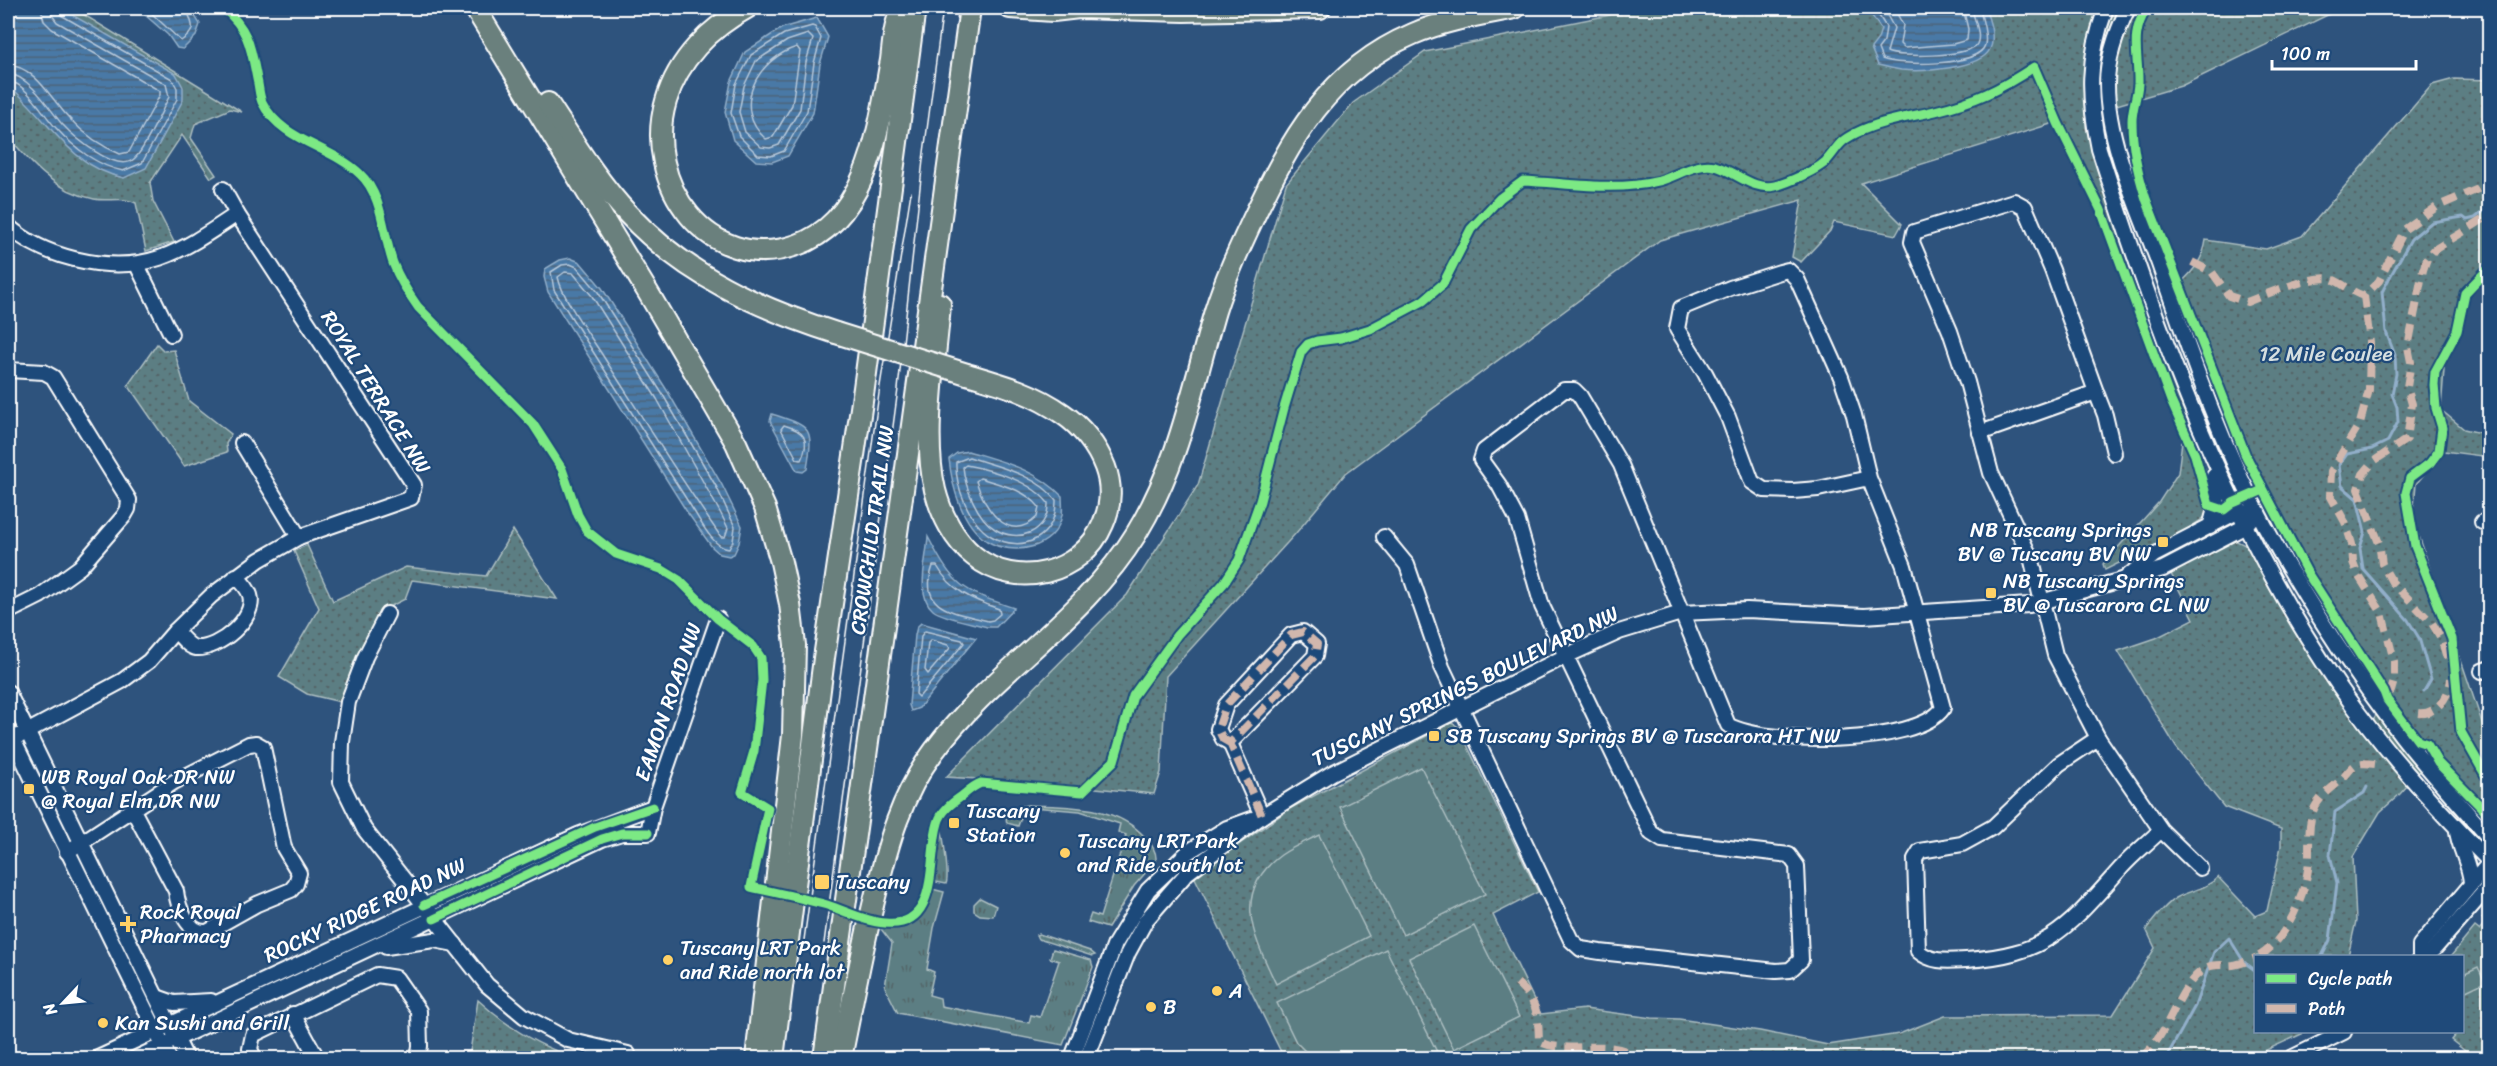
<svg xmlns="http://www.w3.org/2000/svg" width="2497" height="1066" viewBox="0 0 2497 1066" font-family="Sriracha,sans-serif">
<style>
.grass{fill:url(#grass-tufts);stroke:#adbec1;stroke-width:1.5}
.park{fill:url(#park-dots);stroke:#adbec1;stroke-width:1.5}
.pitch{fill:#5b7e83;stroke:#adbec1;stroke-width:1.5}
.water{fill:url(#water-rules);stroke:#92afca;stroke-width:1.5}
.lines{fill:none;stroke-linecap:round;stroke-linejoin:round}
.shore{stroke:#b7c9db;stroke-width:1.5}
.stream{stroke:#92afca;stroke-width:3}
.minor-casing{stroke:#fff;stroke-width:18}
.highway-casing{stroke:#fff;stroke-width:24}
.minor{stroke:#1f4a7a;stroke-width:14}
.highway{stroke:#6a807d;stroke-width:20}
.tram{stroke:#fff;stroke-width:1.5}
.highway-bridge-casing{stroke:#fff;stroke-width:24;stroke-linecap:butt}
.highway-bridge{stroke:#6a807d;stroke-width:20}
.quiet{stroke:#d1b7ad;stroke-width:8;stroke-dasharray:15 8;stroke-linecap:butt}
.cycleway-casing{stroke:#1f4a7a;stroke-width:13}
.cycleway{stroke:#7ce984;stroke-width:9}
.poi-dot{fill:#ffd166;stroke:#1f4a7a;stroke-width:2}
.labels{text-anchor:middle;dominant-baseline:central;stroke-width:4.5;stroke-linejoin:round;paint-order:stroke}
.park-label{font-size:21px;fill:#d6dfe0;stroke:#1f4a7a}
.street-label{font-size:21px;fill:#fff;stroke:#1f4a7a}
.poi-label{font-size:21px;fill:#fff;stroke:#1f4a7a;text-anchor:start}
</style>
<defs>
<pattern id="grass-tufts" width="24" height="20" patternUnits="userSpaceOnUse" patternTransform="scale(1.5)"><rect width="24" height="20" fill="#5b7e83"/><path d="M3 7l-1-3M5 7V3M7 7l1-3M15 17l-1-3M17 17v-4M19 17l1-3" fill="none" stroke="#546568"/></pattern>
<pattern id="park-dots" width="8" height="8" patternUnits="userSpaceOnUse" patternTransform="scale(1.5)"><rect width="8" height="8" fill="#5b7e83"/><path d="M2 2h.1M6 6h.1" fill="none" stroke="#546568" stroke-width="1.8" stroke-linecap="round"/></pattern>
<pattern id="water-rules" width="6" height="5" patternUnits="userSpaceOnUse" patternTransform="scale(1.5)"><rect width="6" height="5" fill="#4a79a6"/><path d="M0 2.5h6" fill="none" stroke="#4b6279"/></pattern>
</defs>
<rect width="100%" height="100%" fill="#2e537d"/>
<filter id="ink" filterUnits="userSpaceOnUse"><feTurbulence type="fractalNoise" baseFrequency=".0167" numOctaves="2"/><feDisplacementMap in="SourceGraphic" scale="12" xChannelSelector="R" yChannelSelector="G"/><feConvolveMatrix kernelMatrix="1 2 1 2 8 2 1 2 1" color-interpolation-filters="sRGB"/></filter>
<g filter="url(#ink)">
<g class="grass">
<path d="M1028,805C1069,807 1115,804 1145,837C1151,844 1157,851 1156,861L1134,886L1108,928L1088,922L1091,914L1100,917L1126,835L1118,832L1120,824L1080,811L1032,807L1031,816L1022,815L1018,826L1007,823C1003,812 1018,806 1028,805Z"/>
<path d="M939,825H941C943,838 950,875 946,884L931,881Z"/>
<polygon points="932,889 944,892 934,928 927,969 934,972 929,995 940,998 941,1006 1029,1023 1031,1015 1040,1017 1059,961 1050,958 1053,949 1091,960 1093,967 1063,1045 898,1013 885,987 892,943 881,929 902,925 914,920 922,911"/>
<polygon points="980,898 996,906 993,916 980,915 974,911 974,904"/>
<polygon points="1039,934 1090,951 1095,955 1092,956 1038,939 1036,935"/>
</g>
<g class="park">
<path d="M8,8H73L242,112L230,109L195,124L191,138L216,175L211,178L182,135L150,183L153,201L174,242L146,251L136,203C123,196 108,202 94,199C55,191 32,165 8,136Z"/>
<polygon points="1645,8 2342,8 2181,86 2086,114 2086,128 2098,170 2205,469 2211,499 2208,515 2186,530 2105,570 2103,564 2159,502 2178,473 2183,433 2172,408 2104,226 2054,123 1861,183 1902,224 1896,235 1834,222 1830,231 1801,262 1792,257 1802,200 1660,240 1346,473 1296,533 1166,676 1161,772 1154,794 1046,783 946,777 1127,595 1198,485 1286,184 1353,103 1425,52"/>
<path d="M2454,79L2489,80V276L2467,294L2461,332L2445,356L2441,410L2464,429L2489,435V457L2444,451L2416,484L2413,518L2489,743V823L2431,759L2400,794L2380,812L2353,857L2356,921L2348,956H2256V1032H2306L2249,1058H1284L1194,876L1291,808L1451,723C1461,727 1463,730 1465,741L1538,892L1493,915L1541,1014L1585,1009L1652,1018L1679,1019L1760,1031L1828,1045L1899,1034L1945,1016L2113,1015L2155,948L2146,929C2155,919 2164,905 2176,898C2190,890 2207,889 2218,877L2255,916L2267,911L2281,846V829L2224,807L2176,747L2118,651L2156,638L2194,619L2169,570L2233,539L2249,547L2367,731L2384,700C2324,613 2268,524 2227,426C2208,381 2192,335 2174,289C2190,275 2203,262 2206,240L2266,249L2302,236L2432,85Z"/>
<polygon points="157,344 164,351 174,350 189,401 231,434 226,444 227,452 184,466 128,385"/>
<polygon points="513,530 557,599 412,580 405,599 379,612 341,702 307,694 279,677 319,608 294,551 307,545 333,601 406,567 486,576"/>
<polygon points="2489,909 2489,1058 2474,1058 2451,1040 2457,1033 2455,1032 2462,1032 2462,956 2451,956 2475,927 2479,930 2486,922 2482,918"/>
<path d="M478,1000C507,1027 539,1047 577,1058H469Z"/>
</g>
<g class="pitch">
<polygon points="1421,767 1485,894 1403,935 1340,807"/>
<path d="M1319,835L1369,936L1276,984C1254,937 1230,893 1281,855C1292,847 1307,841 1319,835Z"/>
<polygon points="1474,926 1519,1017 1454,1049 1409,958"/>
<polygon points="1386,949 1440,1058 1312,1058 1296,1042 1277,1003"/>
<polygon points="2478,967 2485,982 2464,992 2463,974"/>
</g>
<g class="water">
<path d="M8,8H60L176,74L183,87V100L146,168L124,178C69,167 48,117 8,85Z"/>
<polygon points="137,8 190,8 200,24 196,36 183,49 177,48 168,35"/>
<path d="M1836,8H1985C1989,19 1996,38 1990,49C1981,69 1921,72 1901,70C1894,69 1886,67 1878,65L1871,48L1878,39L1881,29L1872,16L1852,10H1837Z"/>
<polygon points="817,18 828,37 820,64 813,113 788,156 772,162 756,161 733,140 725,112 731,82 745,52 782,28"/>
<polygon points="570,258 580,262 602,288 668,392 722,485 742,526 739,543 734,554 729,556 720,554 712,547 687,512 548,292 544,277 545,269 560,260"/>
<path d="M772,414C811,427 814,426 807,469L803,472L797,471L770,421Z"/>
<path d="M968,451C1004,462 1035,469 1062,496C1062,502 1063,509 1062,515C1056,549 1013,557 987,541C962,525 952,487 949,459L957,453Z"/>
<path d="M928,537C954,587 961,590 1014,608L996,627H987C974,623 943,618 933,610C915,595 927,557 928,537Z"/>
<polygon points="921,623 976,638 919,708 911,711 909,705 915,635 917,627"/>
</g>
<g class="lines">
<g class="shore">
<path d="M146,8L181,41C200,28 190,24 187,8"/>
<path d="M1865,8L1876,11L1886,27L1884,41L1878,49L1882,59C1899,66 1979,67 1985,45C1988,33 1981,19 1980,8"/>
<path d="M1883,8L1894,28L1887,52C1898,58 1971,57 1977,44C1982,33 1973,18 1972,8"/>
<polyline points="1894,8 1903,25 1900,44 1904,48 1953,44 1967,40 1968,29 1963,8"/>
<polygon points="812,26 815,27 821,38 814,63 807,111 784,151 771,156 758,155 739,136 731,113 736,84 751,55 784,34"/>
<polygon points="808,34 813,39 806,62 800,109 779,145 770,148 761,147 745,132 739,112 744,86 756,61 787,41"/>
<path d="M797,47L800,51L792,105L773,137L766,139C730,108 758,58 797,47Z"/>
<path d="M8,65C36,66 52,101 70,119C84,134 101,146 120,154L129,152L160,95V91L52,29L44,21L41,8"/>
<path d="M8,74C29,75 49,108 61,123C73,136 118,176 135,158C145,149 162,110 169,97L166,84L57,22L52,15L50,8"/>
<path d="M8,81C27,83 44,116 57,129C74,148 98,166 123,171L142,163L177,99V88L172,79L61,15L58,8"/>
<path d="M570,264L577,267L598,292L663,395L717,488L735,527L733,541L729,549C713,548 700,520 692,508L554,290L551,272L562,265Z"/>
<path d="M565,272L573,273L592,296L657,399L721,514L728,528L725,537H721C680,478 642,417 603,356C591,337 562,298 558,277Z"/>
<path d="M784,425C804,431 811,439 801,460L797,459L781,429Z"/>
<path d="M969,457C998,467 1036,474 1056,500C1057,537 1023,555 991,536C969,523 955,485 956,462Z"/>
<path d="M966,465C993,470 1031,481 1048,503C1049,532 1018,544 995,529C977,518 965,487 963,467Z"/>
<path d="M980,478C1000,484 1026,490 1039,507L1037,517C1007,546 984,506 976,481Z"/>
<path d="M933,566H937C951,591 973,600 999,609L1000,614L993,620L988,621C956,612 917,611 933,566Z"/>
<polygon points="925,631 962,640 964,643 919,697 916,694 921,636"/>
<polygon points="931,640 948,645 950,648 928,674 925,670 928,643"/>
</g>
<g class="stream">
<polyline points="2424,691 2431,679 2419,638 2408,620 2363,569 2360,548 2365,532 2357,499 2342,486 2339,465 2347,454 2372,449 2388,441 2398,422 2397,407 2392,394 2396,374 2395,355 2386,332 2382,292 2391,275 2411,239 2432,222 2463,217 2467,220 2475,218 2490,206"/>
<polyline points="2322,956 2330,940 2337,883 2330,855 2335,812 2364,793 2367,787"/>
<polyline points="2166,1058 2195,1006 2214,952 2229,938 2244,962 2256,971"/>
</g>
<defs>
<g id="minor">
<path d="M2106,8C2087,59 2088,96 2099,149C2159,336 2227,523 2339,686C2383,750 2435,807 2490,862"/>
<path d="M2128,8C2117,31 2107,57 2107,84C2107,143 2139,209 2159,264C2190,353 2220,443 2265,526C2305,599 2350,668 2401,735C2429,771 2460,804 2490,839"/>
<polyline points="223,189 237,214"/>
<path d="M8,226C26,242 50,253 74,259C146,276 179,253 237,214L414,485L411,498L299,537L259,560L211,596L175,631L149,661L122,681L8,742"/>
<polyline points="137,265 171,334"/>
<polyline points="8,370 44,372 53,377 129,500 128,509 124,516 80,567 40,596 8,612"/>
<polyline points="2096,392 2105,415 2114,453"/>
<polyline points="1980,433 2096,392 2052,270 2025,207 2014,201 1914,232 1912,242 1950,331 1967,382 1991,473 2032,561 2055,655 2098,738"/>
<polyline points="242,443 299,537"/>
<polyline points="2482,522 2490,522"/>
<polyline points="2210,527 2218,498 2214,476"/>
<path d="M1384,537L1407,565L1442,667L1571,940L1581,949L1600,952L1776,971L1790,970L1801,960L1797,866L1789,855L1662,840L1651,833L1542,606L1517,519L1499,485L1481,460L1484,451L1564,390H1574L1580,396L1621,465L1728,725C1765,746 1918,746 1943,708L1904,566L1869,478L1854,415L1841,377L1797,279L1788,270L1780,272L1730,288L1681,308L1677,329L1705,373L1728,417L1752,482L1764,490L1793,491L1818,489L1869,478"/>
<polyline points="2127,577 2154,555 2237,512 2245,512"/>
<polyline points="387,614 365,657 348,702 342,742 341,782 364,829 487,985 524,1016 568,1040 628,1054 629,1058"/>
<path d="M175,631C181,636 188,647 196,648C218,650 257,618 250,595C248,588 241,581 236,576"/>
<polyline points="2482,671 2490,668"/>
<polyline points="8,692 186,1058"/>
<polyline points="8,729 169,1058"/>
<polyline points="1230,743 1223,739 1218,729 1226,705 1291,635 1303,632 1317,644 1315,656 1230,743 1262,816"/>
<path d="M2161,830C2148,843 2133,854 2121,868C2069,926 2049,955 1966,960C1947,961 1932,963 1918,951L1915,859L1920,851L1962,844L1993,827L2059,764L2098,738L2161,830L2200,868"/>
<path d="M2457,831C2459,849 2470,864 2471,883"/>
<path d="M67,852L174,782L249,744L256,743L263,747L284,848L299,873L296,884L291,890L257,904L207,932C188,934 178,908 176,891L133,810"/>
<polyline points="386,947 434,940 455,944"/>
<polyline points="2420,956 2420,945 2490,862"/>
<polyline points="2428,956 2490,885"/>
<polyline points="157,997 174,1003 211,1001"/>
<polyline points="293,1014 317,1058"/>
<polyline points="98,1058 578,835 653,807"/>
<polyline points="136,1058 602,839 622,833 648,833 653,807 718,619"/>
<polyline points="254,1058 250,1049 253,1035 377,975 396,978 419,1011 420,1046 418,1058"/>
<polyline points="1072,1058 1115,944 1148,890 1188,852 1227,828 1252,819"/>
<polyline points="1087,1058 1128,953 1146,920 1187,873 1262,816 1332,773 1566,656 1619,632 1681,613 1747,610 1864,616 2029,605 2163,569 2244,527 2258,511"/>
<polyline points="2291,1058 2344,1032"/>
</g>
<g id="highway">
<polyline points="475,8 649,294 736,443 765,508 781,562 790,604 795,645 793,735 756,1058"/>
<path d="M747,8C710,28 678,59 666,101C642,182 708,276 797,245C869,220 879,125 891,60C893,44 894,21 903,8"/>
<polyline points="1010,8 1053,11 1079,8 1184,11 1320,8"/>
<path d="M548,103C573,141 597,181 628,214C685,275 758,308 836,333"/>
<path d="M940,304C936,360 922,435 935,490C941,514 954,540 974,556C1016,591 1082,574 1103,524C1111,506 1112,486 1105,467C1097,446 1081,426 1063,414C1034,393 1001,384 967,374"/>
<polyline points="773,1058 824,658 864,388 915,8"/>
<polyline points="824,1058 970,8"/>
<path d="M841,1058C852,1004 862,950 875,897C888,844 901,795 934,751C993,671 1084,619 1136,534C1180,462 1192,389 1215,311C1225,279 1239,249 1253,219C1290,140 1328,70 1413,34C1445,20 1481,15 1515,8"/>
</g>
</defs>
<use href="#minor" class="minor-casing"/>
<use href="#highway" class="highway-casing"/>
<use href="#minor" class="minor"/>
<use href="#highway" class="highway"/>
<g class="tram">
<polyline points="804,940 880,386 911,192"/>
<polyline points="824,943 898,389 923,160 943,8"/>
</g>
<defs>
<polyline id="highway-bridge" points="836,333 967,374"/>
</defs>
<use href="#highway-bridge" class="highway-bridge-casing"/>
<use href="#highway-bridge" class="highway-bridge"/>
<g class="quiet">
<path d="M2192,262L2212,272L2229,296L2247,302C2264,295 2314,274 2331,279C2343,283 2352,293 2364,296"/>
<polyline points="2447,658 2441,638 2432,623 2392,582 2382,564 2379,543 2358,489 2363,474 2374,461 2407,439 2412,404 2407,387 2411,362 2408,347 2423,270 2427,259 2434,250 2490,215"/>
<polyline points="2384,692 2391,691 2394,681 2394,661 2382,613 2358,575 2353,562 2352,544 2345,522 2330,495 2331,471 2360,423 2369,390 2370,342 2364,296 2379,281 2405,229 2438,206 2490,184"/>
<path d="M2418,713C2437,715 2450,696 2451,678"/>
<polyline points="1230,743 1223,739 1218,729 1226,705 1291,635 1303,632 1317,644 1315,656 1230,743 1262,816"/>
<path d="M2259,956C2283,944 2302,901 2307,875C2312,853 2305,827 2315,807C2321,795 2332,788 2341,780C2355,766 2351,761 2375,764"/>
<path d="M1517,983C1538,1002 1538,1014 1539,1041C1565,1057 1611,1035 1638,1058"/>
<polyline points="2051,1058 2071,1056 2080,1058"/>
<path d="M2140,1058C2170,1037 2177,984 2206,968C2215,963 2223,966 2233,965C2241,964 2248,960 2256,958"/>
</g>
<defs>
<g id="cycleway">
<path d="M223,8C249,29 251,48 257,79C259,86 259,95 262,102C281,141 331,146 360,174C383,195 383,235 393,263C399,279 408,293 418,307L533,424L562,469L578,515L587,531L616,554L661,569L679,580L718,619L753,646L761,658L762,680L754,751L742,792L768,808L751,887C777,893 802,898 827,905C846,911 866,922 885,923C941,929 927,857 938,823C941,811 952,803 962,796C968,791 973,786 981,783L1082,792L1114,761L1133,696L1177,635L1224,583L1239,560L1260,501L1284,408L1301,352L1308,344L1317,341L1341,338L1370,329L1423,301L1443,284L1471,229L1500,198L1523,181C1569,183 1614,192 1659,181C1677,176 1696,162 1715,166C1735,171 1753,191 1775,186C1787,183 1820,169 1827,160C1839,146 1838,142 1856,133C1880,121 1909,117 1935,111C1976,101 1999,90 2034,67L2058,123L2101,210L2171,401L2195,455L2209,505L2224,510L2233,503L2263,490"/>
<path d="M2147,8C2129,35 2139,55 2138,84C2137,97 2132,109 2132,121C2132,148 2138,174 2146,199L2246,456L2308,574L2384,692L2387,700L2418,741L2427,744L2438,763L2490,816"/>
<polyline points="2490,267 2465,293 2457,331 2435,372 2434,385 2436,408 2442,428 2439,451 2430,463 2410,478 2406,493 2415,546 2452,639 2461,732 2490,783"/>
<polyline points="424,905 595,827 653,807"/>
<polyline points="434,919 602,839 622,833 648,833"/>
</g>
</defs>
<use href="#cycleway" class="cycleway-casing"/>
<use href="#cycleway" class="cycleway"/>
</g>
</g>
<g class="poi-dot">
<rect x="2157" y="536" width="12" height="12" rx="3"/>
<rect x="1985" y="587" width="12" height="12" rx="3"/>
<rect x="1428" y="730" width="12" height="12" rx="3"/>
<rect x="23" y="783" width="12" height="12" rx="3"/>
<rect x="948" y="817" width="12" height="12" rx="3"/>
<circle cx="1065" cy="853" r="6"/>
<rect x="814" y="874" width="16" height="16" rx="3"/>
<path d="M125 915h6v6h6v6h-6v6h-6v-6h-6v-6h6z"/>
<circle cx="668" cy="960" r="6"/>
<circle cx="1217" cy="991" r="6"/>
<circle cx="1151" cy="1007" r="6"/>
<circle cx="103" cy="1023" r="6"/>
</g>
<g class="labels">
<g class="park-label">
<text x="2326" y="354">12 Mile Coulee</text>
</g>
<g class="street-label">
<text transform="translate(376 392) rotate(58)">ROYAL TERRACE NW</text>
<text transform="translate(872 530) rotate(-82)">CROWCHILD TRAIL NW</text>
<text transform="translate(1465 686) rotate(-26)">TUSCANY SPRINGS BOULEVARD NW</text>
<text transform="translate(668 702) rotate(-71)">EAMON ROAD NW</text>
<text transform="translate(365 910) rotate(-25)">ROCKY RIDGE ROAD NW</text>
</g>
<g class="poi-label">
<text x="2151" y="530" text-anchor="end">NB Tuscany Springs<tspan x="2151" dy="24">BV @ Tuscany BV NW</tspan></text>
<text x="2003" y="581">NB Tuscany Springs<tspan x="2003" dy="24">BV @ Tuscarora CL NW</tspan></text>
<text x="1446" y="736">SB Tuscany Springs BV @ Tuscarora HT NW</text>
<text x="41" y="777">WB Royal Oak DR NW<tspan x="41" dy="24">@ Royal Elm DR NW</tspan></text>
<text x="966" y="811">Tuscany<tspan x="966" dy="24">Station</tspan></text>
<text x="1077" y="841">Tuscany LRT Park<tspan x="1077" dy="24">and Ride south lot</tspan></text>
<text x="836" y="882">Tuscany</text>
<text x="140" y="912">Rock Royal<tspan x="140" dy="24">Pharmacy</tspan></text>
<text x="680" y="948">Tuscany LRT Park<tspan x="680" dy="24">and Ride north lot</tspan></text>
<text x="1229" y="991">A</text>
<text x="1163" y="1007">B</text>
<text x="115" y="1023">Kan Sushi and Grill</text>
</g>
</g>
<rect width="2497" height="1066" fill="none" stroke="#1f4a7a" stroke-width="30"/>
<rect x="15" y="15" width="2467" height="1036" fill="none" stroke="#fff" stroke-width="2" filter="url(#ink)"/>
<rect x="2254" y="955" width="210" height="78" fill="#1f4a7a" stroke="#7992af" stroke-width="1.5"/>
<rect x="2266" y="974" width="30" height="9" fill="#7ce984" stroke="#7992af" stroke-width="1.5"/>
<text x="2308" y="985" font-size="18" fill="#ffffff">Cycle path</text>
<rect x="2266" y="1004" width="30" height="9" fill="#d1b7ad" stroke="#7992af" stroke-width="1.5"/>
<text x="2308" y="1015" font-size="18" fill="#ffffff">Path</text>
<g transform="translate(63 1003) rotate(244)" stroke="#1f4a7a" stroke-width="4.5" paint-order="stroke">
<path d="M0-4.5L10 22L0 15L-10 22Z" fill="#ffffff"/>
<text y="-9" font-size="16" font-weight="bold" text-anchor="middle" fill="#ffffff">N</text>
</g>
<path d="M2272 60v9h144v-9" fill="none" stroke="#ffffff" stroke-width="3"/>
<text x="2281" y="60" font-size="18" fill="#ffffff" stroke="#1f4a7a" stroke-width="4.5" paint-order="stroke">100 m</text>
</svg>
